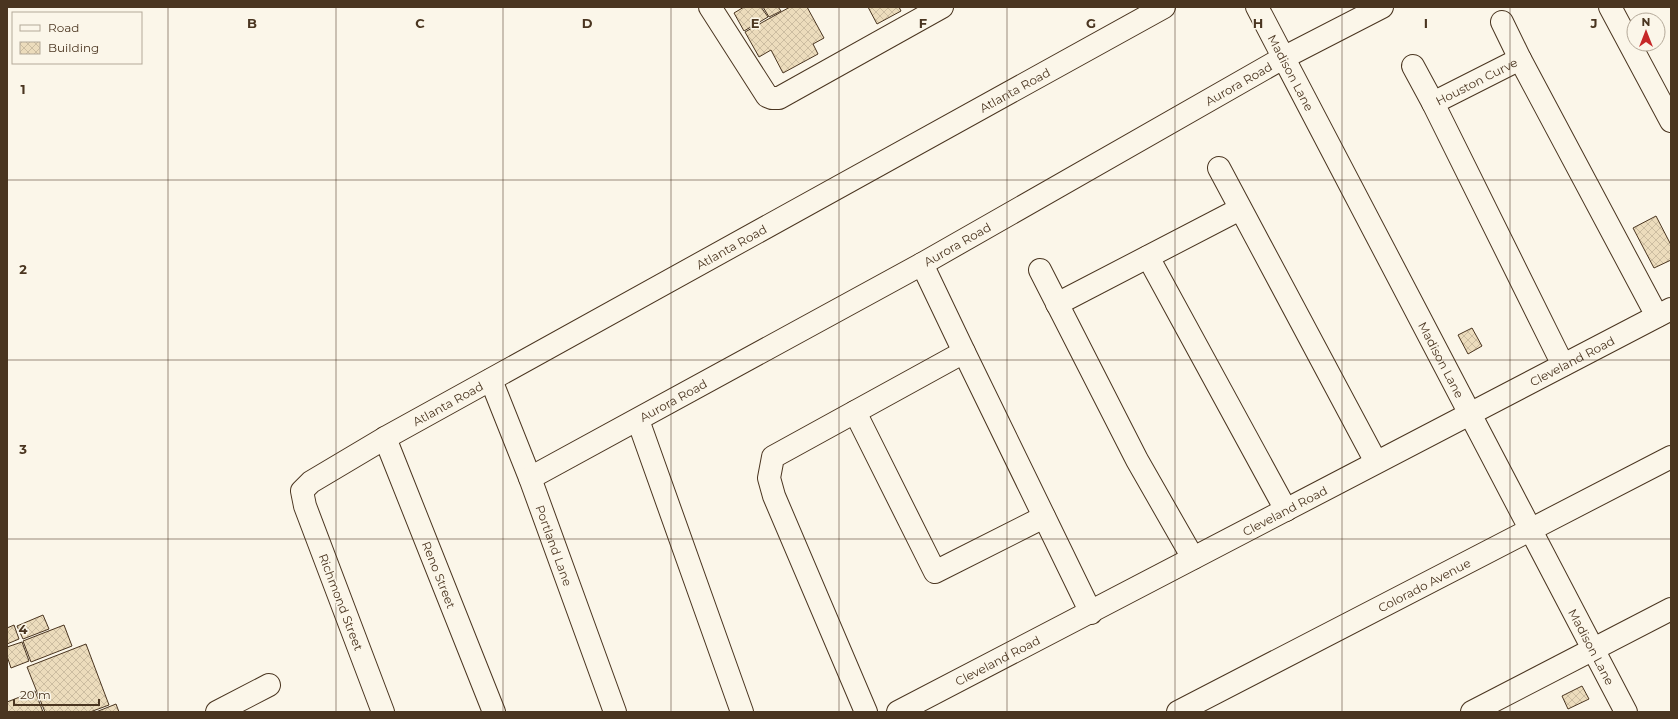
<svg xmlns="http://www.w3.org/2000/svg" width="1678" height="719" viewBox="0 0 1678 719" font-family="Montserrat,sans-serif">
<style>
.building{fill:url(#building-cross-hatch);stroke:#4a3520}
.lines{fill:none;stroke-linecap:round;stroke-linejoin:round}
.minor-casing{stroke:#4a3520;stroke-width:24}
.minor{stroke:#fbf6e9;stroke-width:22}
.grid{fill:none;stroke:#4a3520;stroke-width:1;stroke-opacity:0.55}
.labels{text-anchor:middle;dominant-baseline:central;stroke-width:3;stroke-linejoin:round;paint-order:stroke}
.street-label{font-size:12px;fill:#4a3520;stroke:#fbf6e9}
.grid-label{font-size:13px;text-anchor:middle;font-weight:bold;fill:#4a3520;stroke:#fbf6e9;stroke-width:3;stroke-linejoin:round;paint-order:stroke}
</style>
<defs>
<pattern id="building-cross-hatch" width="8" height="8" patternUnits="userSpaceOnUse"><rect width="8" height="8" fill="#ecdcbc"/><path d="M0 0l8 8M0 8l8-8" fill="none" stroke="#ccbda1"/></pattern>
</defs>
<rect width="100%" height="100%" fill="#fbf6e9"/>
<g class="building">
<polygon points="744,7 761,7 768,17 744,31 734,13"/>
<polygon points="763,7 778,7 781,11 769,17"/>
<polygon points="790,7 807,7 824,38 813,44 818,54 783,73 771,50 759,57 745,32"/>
<polygon points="868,7 899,7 901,11 877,24"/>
<polygon points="1656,216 1671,245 1671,260 1654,268 1633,228"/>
<polygon points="1472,328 1482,346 1468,354 1458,335"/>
<polygon points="43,615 49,629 23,639 17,626"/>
<polygon points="14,625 19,639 7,644 7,628"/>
<polygon points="64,625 72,646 31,662 23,641"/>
<polygon points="22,642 29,661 11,668 7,656 7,647"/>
<polygon points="86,644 109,705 90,712 45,712 27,667"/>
<polygon points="1582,686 1589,699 1568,709 1562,696"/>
<polygon points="35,691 43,712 7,712 7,702"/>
<polygon points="116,704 119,712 96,712"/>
</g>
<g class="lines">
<defs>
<g id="minor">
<polyline points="710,7 767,96 772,98 779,98 942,7"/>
<path id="s1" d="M1257,7L1626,712"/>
<polyline points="1610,7 1671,121"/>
<polyline points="1502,22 1520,59"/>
<polyline points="1413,66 1433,103"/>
<polyline points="1219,168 1376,462"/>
<polyline points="1148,257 1286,510"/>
<polyline points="922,264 964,352 1091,613"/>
<polyline points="1040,270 1137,460 1193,558"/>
<polyline points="1057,304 1240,209"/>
<path id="s2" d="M1563,365L1433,103L1520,59L1657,316"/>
<path id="s3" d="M491,380L530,478L615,712"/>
<polyline points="855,412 935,572 1044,517"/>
<polyline points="638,420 742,712"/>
<path id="s4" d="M385,438L494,712"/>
<path id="s5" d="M530,478L922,264L1283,58L1382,7"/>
<polyline points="217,712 269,685"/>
<path id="s6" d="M383,712L305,506L302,491L311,482L385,438L1164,7"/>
<polyline points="866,712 774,496 769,478 773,457 964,352"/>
<path id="s7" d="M898,712L1671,309"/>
<path id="s8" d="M1178,712L1671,457"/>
<polyline points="1472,712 1671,609"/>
</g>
</defs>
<use href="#minor" class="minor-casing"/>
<use href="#minor" class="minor"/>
</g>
<path class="grid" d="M168,7V712M336,7V712M503,7V712M671,7V712M839,7V712M1007,7V712M1175,7V712M1342,7V712M1510,7V712M7,180H1671M7,360H1671M7,539H1671"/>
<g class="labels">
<g class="street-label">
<text stroke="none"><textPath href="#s1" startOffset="74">Madison Lane</textPath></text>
<text stroke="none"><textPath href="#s2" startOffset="341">Houston Curve</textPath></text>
<text stroke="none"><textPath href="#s5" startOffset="811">Aurora Road</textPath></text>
<text stroke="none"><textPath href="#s6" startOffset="1054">Atlanta Road</textPath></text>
<text stroke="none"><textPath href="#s5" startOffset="487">Aurora Road</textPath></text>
<text stroke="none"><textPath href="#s6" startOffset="730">Atlanta Road</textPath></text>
<text stroke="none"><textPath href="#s1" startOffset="398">Madison Lane</textPath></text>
<text stroke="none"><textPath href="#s7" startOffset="760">Cleveland Road</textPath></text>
<text stroke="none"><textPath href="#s5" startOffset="163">Aurora Road</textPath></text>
<text stroke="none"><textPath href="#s6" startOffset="406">Atlanta Road</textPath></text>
<text stroke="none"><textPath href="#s7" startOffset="436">Cleveland Road</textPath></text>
<text stroke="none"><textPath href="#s3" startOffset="177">Portland Lane</textPath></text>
<text stroke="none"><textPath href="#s4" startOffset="147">Reno Street</textPath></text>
<text stroke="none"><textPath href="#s8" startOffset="277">Colorado Avenue</textPath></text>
<text transform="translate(341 602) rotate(69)">Richmond Street</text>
<text stroke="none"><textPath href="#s1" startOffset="722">Madison Lane</textPath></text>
<text stroke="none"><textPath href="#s7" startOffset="112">Cleveland Road</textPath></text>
</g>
</g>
<g class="grid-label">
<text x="252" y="28">B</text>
<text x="420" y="28">C</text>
<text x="587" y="28">D</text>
<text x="755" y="28">E</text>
<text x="923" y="28">F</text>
<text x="1091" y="28">G</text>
<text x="1258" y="28">H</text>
<text x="1426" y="28">I</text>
<text x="1594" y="28">J</text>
<text x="23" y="94">1</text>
<text x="23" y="274">2</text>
<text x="23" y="454">3</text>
<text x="23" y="634">4</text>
</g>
<rect width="1678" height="719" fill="none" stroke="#4a3520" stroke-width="16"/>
<rect x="12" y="12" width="130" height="52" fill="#fbf6e9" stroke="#b4a999"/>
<rect x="20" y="25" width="20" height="6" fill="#fbf6e9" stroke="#b4a999"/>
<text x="48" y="32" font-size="12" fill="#4a3520">Road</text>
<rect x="20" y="42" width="20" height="12" fill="url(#building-cross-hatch)" stroke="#b4a999"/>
<text x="48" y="52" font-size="12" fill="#4a3520">Building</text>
<g transform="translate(1646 32)"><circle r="19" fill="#fbf6e9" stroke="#b4a999"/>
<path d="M0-3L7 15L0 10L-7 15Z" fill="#c62828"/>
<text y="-6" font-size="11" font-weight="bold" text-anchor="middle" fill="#4a3520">N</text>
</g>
<path d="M14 699v6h85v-6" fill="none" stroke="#4a3520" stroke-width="2"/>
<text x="20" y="699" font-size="12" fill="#4a3520" stroke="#fbf6e9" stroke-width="3" paint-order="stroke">20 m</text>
</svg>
